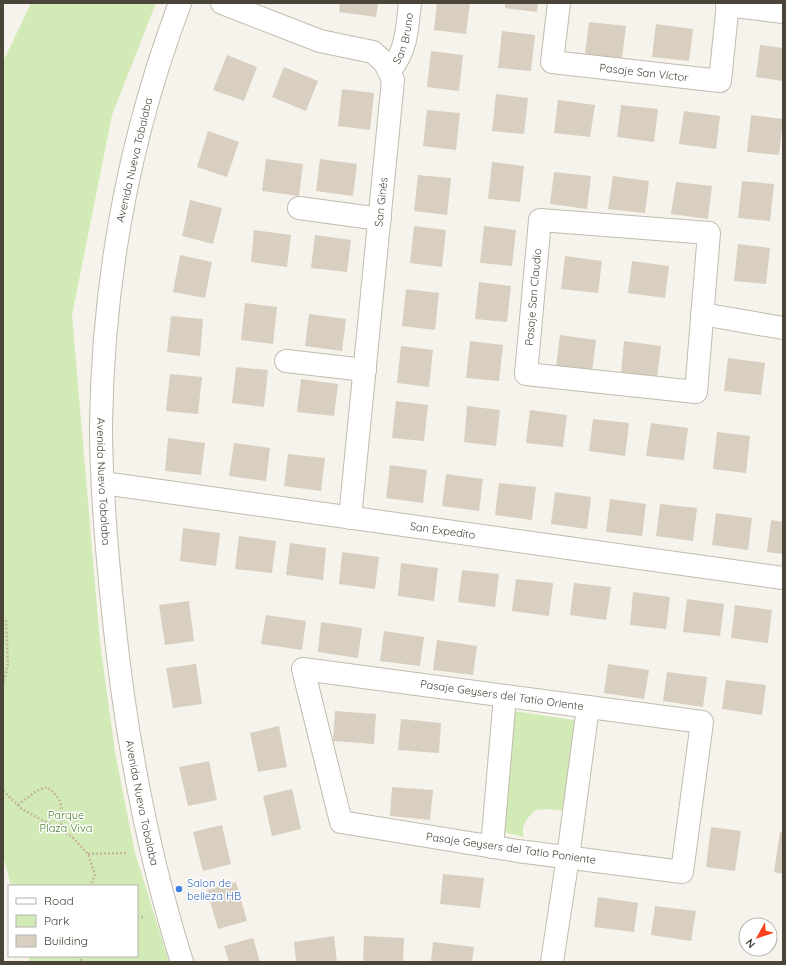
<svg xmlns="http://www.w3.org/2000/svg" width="786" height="965" viewBox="0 0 786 965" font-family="Quicksand,sans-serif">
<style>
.green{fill:#d2eab5}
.building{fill:#d8cfc1}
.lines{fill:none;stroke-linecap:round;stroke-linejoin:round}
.minor-casing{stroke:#c2bbae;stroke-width:24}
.path{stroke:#c4b79f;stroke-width:2.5;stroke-dasharray:2 2;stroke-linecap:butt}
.minor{stroke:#fff;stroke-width:22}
.shop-dot{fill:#3f7fe0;stroke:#fff;stroke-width:1.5}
.labels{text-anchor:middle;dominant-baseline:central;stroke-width:3;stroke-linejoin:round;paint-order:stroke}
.street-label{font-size:11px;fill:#4b4439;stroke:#fff}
.park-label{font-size:11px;fill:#4a7f2a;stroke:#fff}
.shop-label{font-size:11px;fill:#366cbe;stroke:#fff;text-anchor:start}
</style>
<rect width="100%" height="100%" fill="#f6f3ec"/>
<g class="green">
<polygon points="31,3 156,3 112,115 72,315 100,642 115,752 135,853 169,962 30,962 28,956 137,956 137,886 11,886 3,855 3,62"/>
<path d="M514,711L580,721L567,811L547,809L536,810C528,817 520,825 524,837L504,832Z"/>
</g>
<g class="building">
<polygon points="340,3 378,3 376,17 339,12"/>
<polygon points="437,3 470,3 466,34 434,30"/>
<polygon points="505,3 538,3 537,12 505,8"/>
<polygon points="589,22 626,26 622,59 585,54"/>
<polygon points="656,24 693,29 689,61 652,57"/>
<polygon points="502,31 535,35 531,71 498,68"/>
<polygon points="760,45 783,48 783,81 756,77"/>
<polygon points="431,51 463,55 459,91 427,87"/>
<polygon points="227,55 257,67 244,101 213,90"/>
<polygon points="284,67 318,81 306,111 272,97"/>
<polygon points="342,89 374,93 370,130 338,126"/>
<polygon points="496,94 528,98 524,134 492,131"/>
<polygon points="558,100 595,105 590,137 554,133"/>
<polygon points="621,105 658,109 654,142 617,137"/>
<polygon points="427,110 460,113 456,150 423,146"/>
<polygon points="684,111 720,116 716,149 679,144"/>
<polygon points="751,115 783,119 779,155 747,152"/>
<polygon points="208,131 239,142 227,177 197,167"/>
<polygon points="266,159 303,164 299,196 262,191"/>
<polygon points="320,159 357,164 353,196 316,191"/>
<polygon points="492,162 524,166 520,202 488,199"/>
<polygon points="554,172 591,176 587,209 550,204"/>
<polygon points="418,175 451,178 447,215 414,211"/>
<polygon points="613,176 649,181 645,213 608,209"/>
<polygon points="742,181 774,184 770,221 738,218"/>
<polygon points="676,182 712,186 708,219 671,214"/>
<polygon points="190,200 222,208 213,244 182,236"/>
<polygon points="414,226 446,230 442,267 410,263"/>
<polygon points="484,226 516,230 512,266 480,263"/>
<polygon points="254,230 291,235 287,267 251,262"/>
<polygon points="315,235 351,240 347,272 311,268"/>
<polygon points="738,244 770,248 766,284 734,281"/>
<polygon points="180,255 212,262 205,298 173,292"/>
<polygon points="565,256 602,261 598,293 561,289"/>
<polygon points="632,261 669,266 665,298 628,293"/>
<polygon points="479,282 511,286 507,322 475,319"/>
<polygon points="406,289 439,293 435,330 402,326"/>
<polygon points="245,303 277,307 273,344 241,340"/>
<polygon points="309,314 346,319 342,351 305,346"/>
<polygon points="171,316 203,319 200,356 167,352"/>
<polygon points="560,335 596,340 592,372 556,367"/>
<polygon points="470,341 503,345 499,381 466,378"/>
<polygon points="624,341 661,346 657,378 621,374"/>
<polygon points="401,346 433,350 429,387 397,383"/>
<polygon points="728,358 765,363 761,395 724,391"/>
<polygon points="236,367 268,370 264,407 232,403"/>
<polygon points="170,374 202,377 198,414 166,411"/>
<polygon points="301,379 338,384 334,416 297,412"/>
<polygon points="396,401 428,405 424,441 392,438"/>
<polygon points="467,406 500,410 496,446 464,442"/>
<polygon points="530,410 567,415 563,447 526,443"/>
<polygon points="593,419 629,423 625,456 589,451"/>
<polygon points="651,423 688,428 684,460 646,456"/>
<polygon points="717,432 750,436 746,473 713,469"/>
<polygon points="168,438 205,443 201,475 165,471"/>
<polygon points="234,443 270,448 266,481 229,476"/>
<polygon points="288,454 325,458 321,491 284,486"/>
<polygon points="390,465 427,470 423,503 386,498"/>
<polygon points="446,474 483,479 479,511 442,506"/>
<polygon points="499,483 536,487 532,520 495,515"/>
<polygon points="555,492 591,497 587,529 551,524"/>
<polygon points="610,499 646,504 642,536 606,532"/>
<polygon points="660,504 697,508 693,541 656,536"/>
<polygon points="716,513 752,518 748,550 712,545"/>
<polygon points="771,520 783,522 783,554 767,552"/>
<polygon points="183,528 220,533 216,566 180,561"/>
<polygon points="239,536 276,541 272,573 235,569"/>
<polygon points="290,543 326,548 323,580 286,575"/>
<polygon points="342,552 379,557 375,589 339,584"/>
<polygon points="401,563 438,568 434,601 398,596"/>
<polygon points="462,570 499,574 495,607 458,602"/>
<polygon points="516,579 553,583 549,616 512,611"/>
<polygon points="574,583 611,587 606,620 570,615"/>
<polygon points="633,592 670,597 666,629 630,625"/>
<polygon points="687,599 724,604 720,636 683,632"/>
<polygon points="189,601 194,641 165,645 159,605"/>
<polygon points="735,605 772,610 768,643 731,638"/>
<polygon points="266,615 306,621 302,650 261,644"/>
<polygon points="321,622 362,628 358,658 318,652"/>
<polygon points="384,631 424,637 420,666 380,661"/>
<polygon points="437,640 477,646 473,675 433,670"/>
<polygon points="196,664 202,704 173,708 166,668"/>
<polygon points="608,664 649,670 644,699 604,693"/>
<polygon points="667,672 707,677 703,707 663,701"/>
<polygon points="726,680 766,685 762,715 722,709"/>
<polygon points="335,711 376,714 374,744 333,741"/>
<polygon points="401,719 441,723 439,753 398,750"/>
<polygon points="279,726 287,767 258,772 250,733"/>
<polygon points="209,761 217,800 188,806 179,767"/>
<polygon points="392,787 433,790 430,820 390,816"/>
<polygon points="292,789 301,829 272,836 263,796"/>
<polygon points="222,825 231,864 203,871 193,832"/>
<polygon points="711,827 741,831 735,871 706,867"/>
<polygon points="780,832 783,832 783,874 774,872"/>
<polygon points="443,874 484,878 480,908 440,904"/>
<polygon points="236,882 247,921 218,929 207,890"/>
<polygon points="598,897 638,903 634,932 594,927"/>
<polygon points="655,906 696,911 691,941 651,935"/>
<polygon points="334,936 337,962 296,962 294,942"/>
<polygon points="364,936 404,938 403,962 363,962"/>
<polygon points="253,938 260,962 229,962 224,946"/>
<polygon points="433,942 474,947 472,962 431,962"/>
</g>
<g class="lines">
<defs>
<g id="minor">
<path id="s1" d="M180,3C129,138 103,280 101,425C101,490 107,556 114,621C126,737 147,851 182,962"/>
<polyline points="222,3 320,41 373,52 385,63 393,80 350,518"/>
<path id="s2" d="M559,3L552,62L720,81L728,3"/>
<polyline points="727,5 783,12"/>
<path id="s3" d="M390,70C407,51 407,28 410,3"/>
<polyline points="299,208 380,219"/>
<polygon points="540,220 709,233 696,392 526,374"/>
<polyline points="702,314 783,328"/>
<polyline points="286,361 365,370"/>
<path id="s4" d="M103,483L783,578"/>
<polygon points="303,669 702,722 682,872 518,851 341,822"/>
<polyline points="492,847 505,696"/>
<polyline points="552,962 568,857 588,707"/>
</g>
</defs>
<use href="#minor" class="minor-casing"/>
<g class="path">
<polyline points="3,685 8,664 6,620"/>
<polyline points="3,791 22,809 71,836 88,854 95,875 90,886"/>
<path d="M18,805L36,791L47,787C66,801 61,809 61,830"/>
<polyline points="88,854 128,853"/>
<polyline points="137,917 144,917"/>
<polyline points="78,956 83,962"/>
</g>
<use href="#minor" class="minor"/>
</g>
<circle class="shop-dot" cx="179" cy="889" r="4"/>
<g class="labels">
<g class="street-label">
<text stroke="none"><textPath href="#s3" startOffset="35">San Bruno</textPath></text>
<text stroke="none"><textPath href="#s2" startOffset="152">Pasaje San Víctor</textPath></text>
<text transform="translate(134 160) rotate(-77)">Avenida Nueva Tobalaba</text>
<text transform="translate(381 202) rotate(-84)">San Ginés</text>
<text transform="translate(533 297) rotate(-85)">Pasaje San Claudio</text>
<text stroke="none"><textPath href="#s1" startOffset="488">Avenida Nueva Tobalaba</textPath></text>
<text stroke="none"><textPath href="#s4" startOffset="343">San Expedito</textPath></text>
<text transform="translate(502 695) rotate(8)">Pasaje Geysers del Tatio Oriente</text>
<text stroke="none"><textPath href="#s1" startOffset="812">Avenida Nueva Tobalaba</textPath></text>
<text transform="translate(511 848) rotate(8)">Pasaje Geysers del Tatio Poniente</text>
</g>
<g class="park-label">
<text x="66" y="815">Parque<tspan x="66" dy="13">Plaza Viva</tspan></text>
</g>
<g class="shop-label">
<text x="187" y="883">Salon de<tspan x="187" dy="13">belleza HB</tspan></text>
</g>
</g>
<rect width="786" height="965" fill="none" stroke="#4b4439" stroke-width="8"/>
<rect x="8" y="885" width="130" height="72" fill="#ffffff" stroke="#b7b4b0"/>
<rect x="16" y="898" width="20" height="6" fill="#ffffff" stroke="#b7b4b0"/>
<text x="44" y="905" font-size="12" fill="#4b4439">Road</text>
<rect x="16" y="915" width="20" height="12" fill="#d2eab5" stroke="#b7b4b0"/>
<text x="44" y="925" font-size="12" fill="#4b4439">Park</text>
<rect x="16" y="935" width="20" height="12" fill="#d8cfc1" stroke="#b7b4b0"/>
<text x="44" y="945" font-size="12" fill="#4b4439">Building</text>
<g transform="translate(758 937) rotate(230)"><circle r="19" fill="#ffffff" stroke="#b7b4b0"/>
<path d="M0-3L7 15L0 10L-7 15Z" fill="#fc3f1d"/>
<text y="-6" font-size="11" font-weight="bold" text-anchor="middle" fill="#4b4439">N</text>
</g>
</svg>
